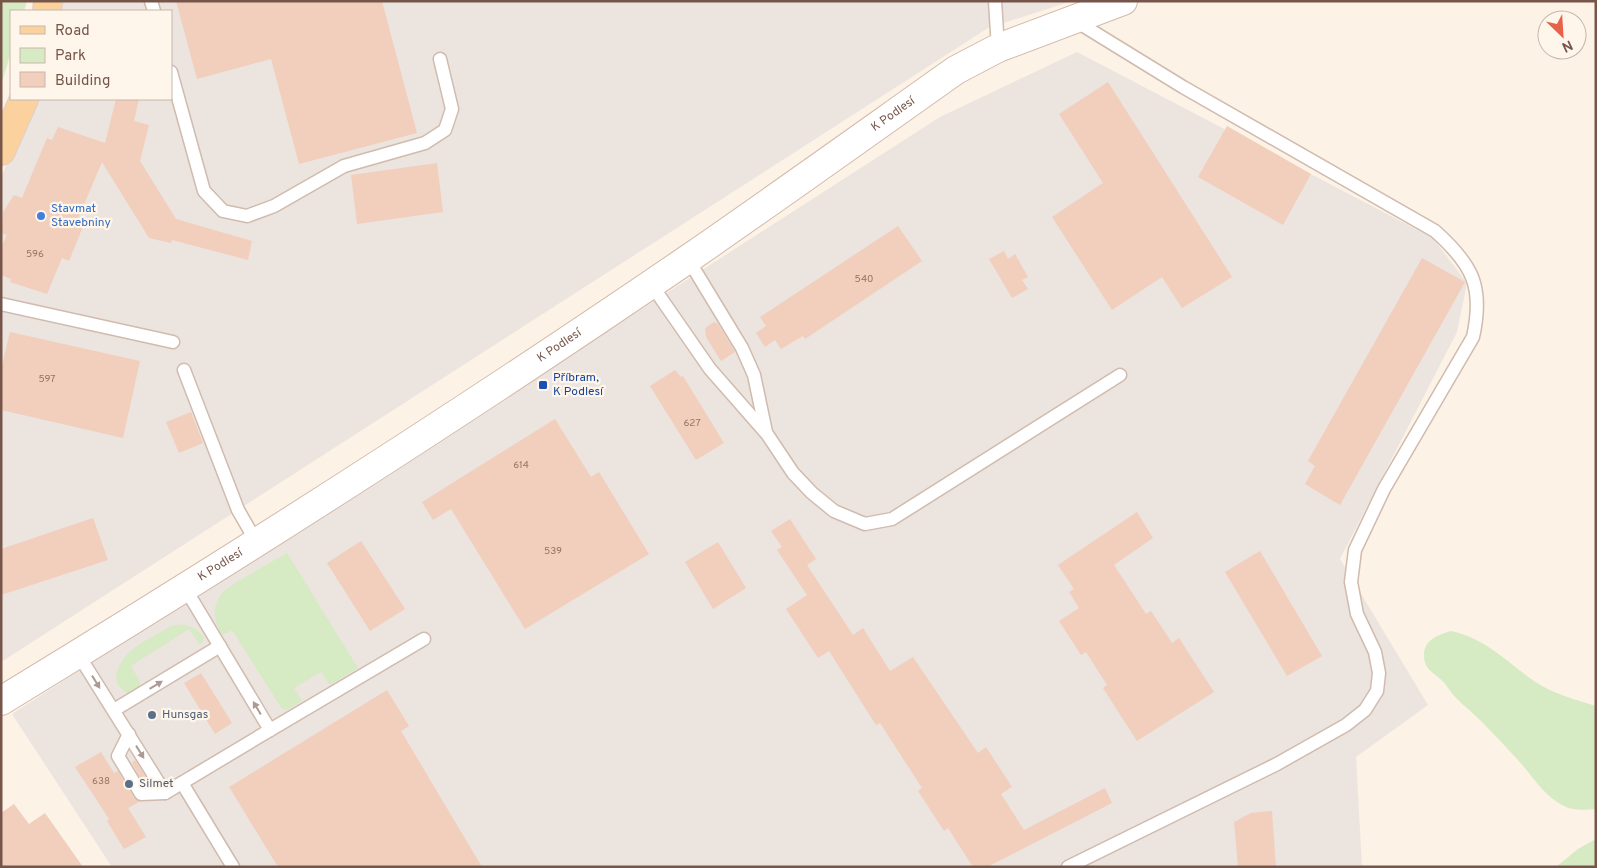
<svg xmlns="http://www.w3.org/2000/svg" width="1597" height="868" viewBox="0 0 1597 868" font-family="Overpass,sans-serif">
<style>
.industrial{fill:#ece4df}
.green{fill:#d6eac3}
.building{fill:#f2cebc}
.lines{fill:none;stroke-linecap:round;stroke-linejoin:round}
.lane-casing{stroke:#d0bbae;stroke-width:15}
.secondary-casing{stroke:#d3baab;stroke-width:30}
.primary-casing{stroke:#d9d0cc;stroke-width:30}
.lane{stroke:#fff;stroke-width:12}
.secondary{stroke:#fff;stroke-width:28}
.primary{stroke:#fbd29d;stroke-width:28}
.oneway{fill:#ad9a92}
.shop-dot{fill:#3f7fe0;stroke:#fff6eb;stroke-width:2}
.transit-dot{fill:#1a4fb4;stroke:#fff6eb;stroke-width:2}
.service-dot{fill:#5c6f8a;stroke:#fff6eb;stroke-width:2}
.labels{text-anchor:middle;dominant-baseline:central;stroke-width:4.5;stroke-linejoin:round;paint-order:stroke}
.number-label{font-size:10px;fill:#957466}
.street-label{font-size:12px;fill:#76564a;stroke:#fff6eb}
.shop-label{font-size:12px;fill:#366cbe;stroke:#fff6eb;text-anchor:start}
.transit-label{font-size:12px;fill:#164399;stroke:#fff6eb;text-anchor:start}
.service-label{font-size:12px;fill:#4e5e75;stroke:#fff6eb;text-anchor:start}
</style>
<rect width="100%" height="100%" fill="#fcf2e5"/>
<g class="industrial">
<polygon points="54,1 1072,1 988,28 1,662 1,178 33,99 171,99 171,11 54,11"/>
<polygon points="1077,52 1433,238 1467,283 1457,332 1340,559 1428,705 1356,757 1362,867 112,867 12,714 940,117"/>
</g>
<g class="green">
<polygon points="1,1 27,1 24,11 11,11 11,52 1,85"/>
<path d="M287,553L358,668L330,685L321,672L294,688L302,701L287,710L282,709L232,630L223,635C213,621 211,607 223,592C230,584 274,561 287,553Z"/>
<path d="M173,625C187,624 196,626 204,638L202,643L199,644L189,629L131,666L140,682L139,691L129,695L118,685L116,676C122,648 150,639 173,625Z"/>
<path d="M1451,631C1485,638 1507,662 1534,681C1553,694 1574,699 1596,706V809C1585,810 1572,811 1562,805C1543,795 1532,775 1517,759C1505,746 1493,733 1480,720C1468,708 1455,700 1446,685C1438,674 1425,672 1424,657C1423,640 1438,635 1451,631Z"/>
<polygon points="1596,839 1596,867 1556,867 1578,849"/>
</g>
<g class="building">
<polygon points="176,1 382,1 417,133 299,164 271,59 197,79"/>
<polygon points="1108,82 1232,277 1182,308 1162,277 1112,310 1052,217 1103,183 1059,114"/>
<polygon points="116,99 139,99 134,121 149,125 140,161 176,219 252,241 248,260 172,240 171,243 149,238 102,162 77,221 84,224 69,261 62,258 47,294 10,282 11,279 1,275 1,248 7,235 1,233 3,212 14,195 22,198 47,138 52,140 58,127 105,143"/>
<polygon points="1227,126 1311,174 1283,225 1198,177"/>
<polygon points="437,163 443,212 357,224 351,175"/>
<polygon points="898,226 922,261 805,339 803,336 781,349 775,340 765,347 756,333 766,326 760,317"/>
<polygon points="1004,251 1008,259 1015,254 1028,277 1022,280 1028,289 1012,298 989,259"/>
<polygon points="1422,258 1465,282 1340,505 1305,484 1315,466 1308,461"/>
<polygon points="714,322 718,324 735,352 721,361 706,337 705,328"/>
<polygon points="10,332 140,361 123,438 1,410 1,370"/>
<polygon points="675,370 681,377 683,376 724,443 696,460 650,386"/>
<polygon points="191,412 203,443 179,453 166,422"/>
<polygon points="555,419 591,477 599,472 649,554 525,629 451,509 433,520 422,502"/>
<polygon points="1137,512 1153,538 1114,565 1146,614 1151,611 1172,643 1179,638 1214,692 1137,741 1103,688 1107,685 1086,652 1081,655 1059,621 1079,608 1069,592 1074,589 1058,565"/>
<polygon points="93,518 108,560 1,595 1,549"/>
<polygon points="790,519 816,559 807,565 853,635 863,628 890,671 913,657 978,753 986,747 1012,787 1001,794 1024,830 1105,788 1112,803 987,867 973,867 948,828 944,831 918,791 922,788 880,723 876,725 829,651 818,658 786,609 807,595 777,550 782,547 771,531"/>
<polygon points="361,541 405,609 370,631 327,563"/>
<polygon points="718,542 746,588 713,609 685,562"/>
<polygon points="1260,551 1322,656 1287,676 1225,572"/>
<polygon points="201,673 232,723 215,734 184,683"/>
<polygon points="387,690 409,726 401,731 482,867 278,867 229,787"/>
<polygon points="101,752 114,773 118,771 134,798 139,802 128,808 146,837 124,849 107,821 109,819 75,767"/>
<polygon points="135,760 151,785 145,786 132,763"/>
<polygon points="14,804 29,824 45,813 83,867 1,867 1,813"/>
<polygon points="1272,811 1276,867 1238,867 1234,822 1251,813"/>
</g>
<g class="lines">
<defs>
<g id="lane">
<polyline points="151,1 154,11"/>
<polyline points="995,1 998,48"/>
<polyline points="171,72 204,191 223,211 247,216 274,206 344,166 425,143 445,130 452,109 440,59"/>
<polyline points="688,259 742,348 754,375 766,432"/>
<polyline points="651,284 710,369 767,434 793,473 812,493 834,511 865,524 892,519 1120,375"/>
<polyline points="1,304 173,342"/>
<polyline points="184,370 238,510 257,543"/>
<polyline points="78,654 165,793 270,730 185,588"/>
<polyline points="114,710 220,646"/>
<polyline points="270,730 424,639"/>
<polyline points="129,734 118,756 141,794 165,793"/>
<polyline points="182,783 233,867"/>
<path d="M1068,867L1277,764L1346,725L1365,710L1377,691L1379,673L1375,652L1357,614L1351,582L1355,550L1384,489L1473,337C1484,287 1473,265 1435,231L1183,87L1074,20"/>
</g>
<g id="secondary">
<path id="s1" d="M1,701C234,559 463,413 688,259C778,197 867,133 956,70L998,48L1123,1"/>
</g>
<g id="primary">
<polyline points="47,11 48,1"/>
<polyline points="1,151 24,99"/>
</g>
</defs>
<use href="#lane" class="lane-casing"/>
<use href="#secondary" class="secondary-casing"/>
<use href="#primary" class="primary-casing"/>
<use href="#lane" class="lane"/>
<use href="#secondary" class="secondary"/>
<use href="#primary" class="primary"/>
</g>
<defs><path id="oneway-solid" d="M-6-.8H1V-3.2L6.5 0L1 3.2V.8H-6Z" transform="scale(1.25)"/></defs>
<g class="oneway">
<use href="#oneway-solid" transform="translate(96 682) rotate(58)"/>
<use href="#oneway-solid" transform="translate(156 685) rotate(-31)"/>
<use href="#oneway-solid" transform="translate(257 708) rotate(-121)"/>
<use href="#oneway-solid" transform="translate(140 752) rotate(58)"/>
</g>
<circle class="shop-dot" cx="41" cy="216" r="5"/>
<rect class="transit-dot" x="538" y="380" width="10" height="10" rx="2.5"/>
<g class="service-dot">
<circle cx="152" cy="715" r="5"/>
<circle cx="129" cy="784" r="5"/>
</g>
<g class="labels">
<g class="number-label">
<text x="35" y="254">596</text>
<text x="864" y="279">540</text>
<text x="47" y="379">597</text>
<text x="692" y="423">627</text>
<text x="521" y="465">614</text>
<text x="553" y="551">539</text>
<text x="101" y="781">638</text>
</g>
<g class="street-label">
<text stroke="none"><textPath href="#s1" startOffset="1068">K Podlesí</textPath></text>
<text stroke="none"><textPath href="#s1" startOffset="662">K Podlesí</textPath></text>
<text stroke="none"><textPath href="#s1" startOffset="258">K Podlesí</textPath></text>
</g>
<g class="shop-label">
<text x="51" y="209">Stavmat<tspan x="51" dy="14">Stavebniny</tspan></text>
</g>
<g class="transit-label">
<text x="553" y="378">Příbram,<tspan x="553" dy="14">K Podlesí</tspan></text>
</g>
<g class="service-label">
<text x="162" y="715">Hunsgas</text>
<text x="139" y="784">Silmet</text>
</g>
</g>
<rect width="1597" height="868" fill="none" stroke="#76564a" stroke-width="5"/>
<rect x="10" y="10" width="162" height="90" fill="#fff6eb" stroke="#c8b6ab"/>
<rect x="20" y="26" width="25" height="8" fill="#fbd29d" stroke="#c8b6ab"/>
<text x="55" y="35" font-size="15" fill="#76564a">Road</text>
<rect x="20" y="48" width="25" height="15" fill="#d6eac3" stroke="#c8b6ab"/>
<text x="55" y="60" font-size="15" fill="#76564a">Park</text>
<rect x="20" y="72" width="25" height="15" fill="#f2cebc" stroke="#c8b6ab"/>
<text x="55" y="85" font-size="15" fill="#76564a">Building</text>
<g transform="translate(1562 35) rotate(155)"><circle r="24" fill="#fff6eb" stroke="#c8b6ab"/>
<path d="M0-4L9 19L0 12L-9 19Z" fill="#e76249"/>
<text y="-8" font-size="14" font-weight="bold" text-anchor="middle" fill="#76564a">N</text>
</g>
</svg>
